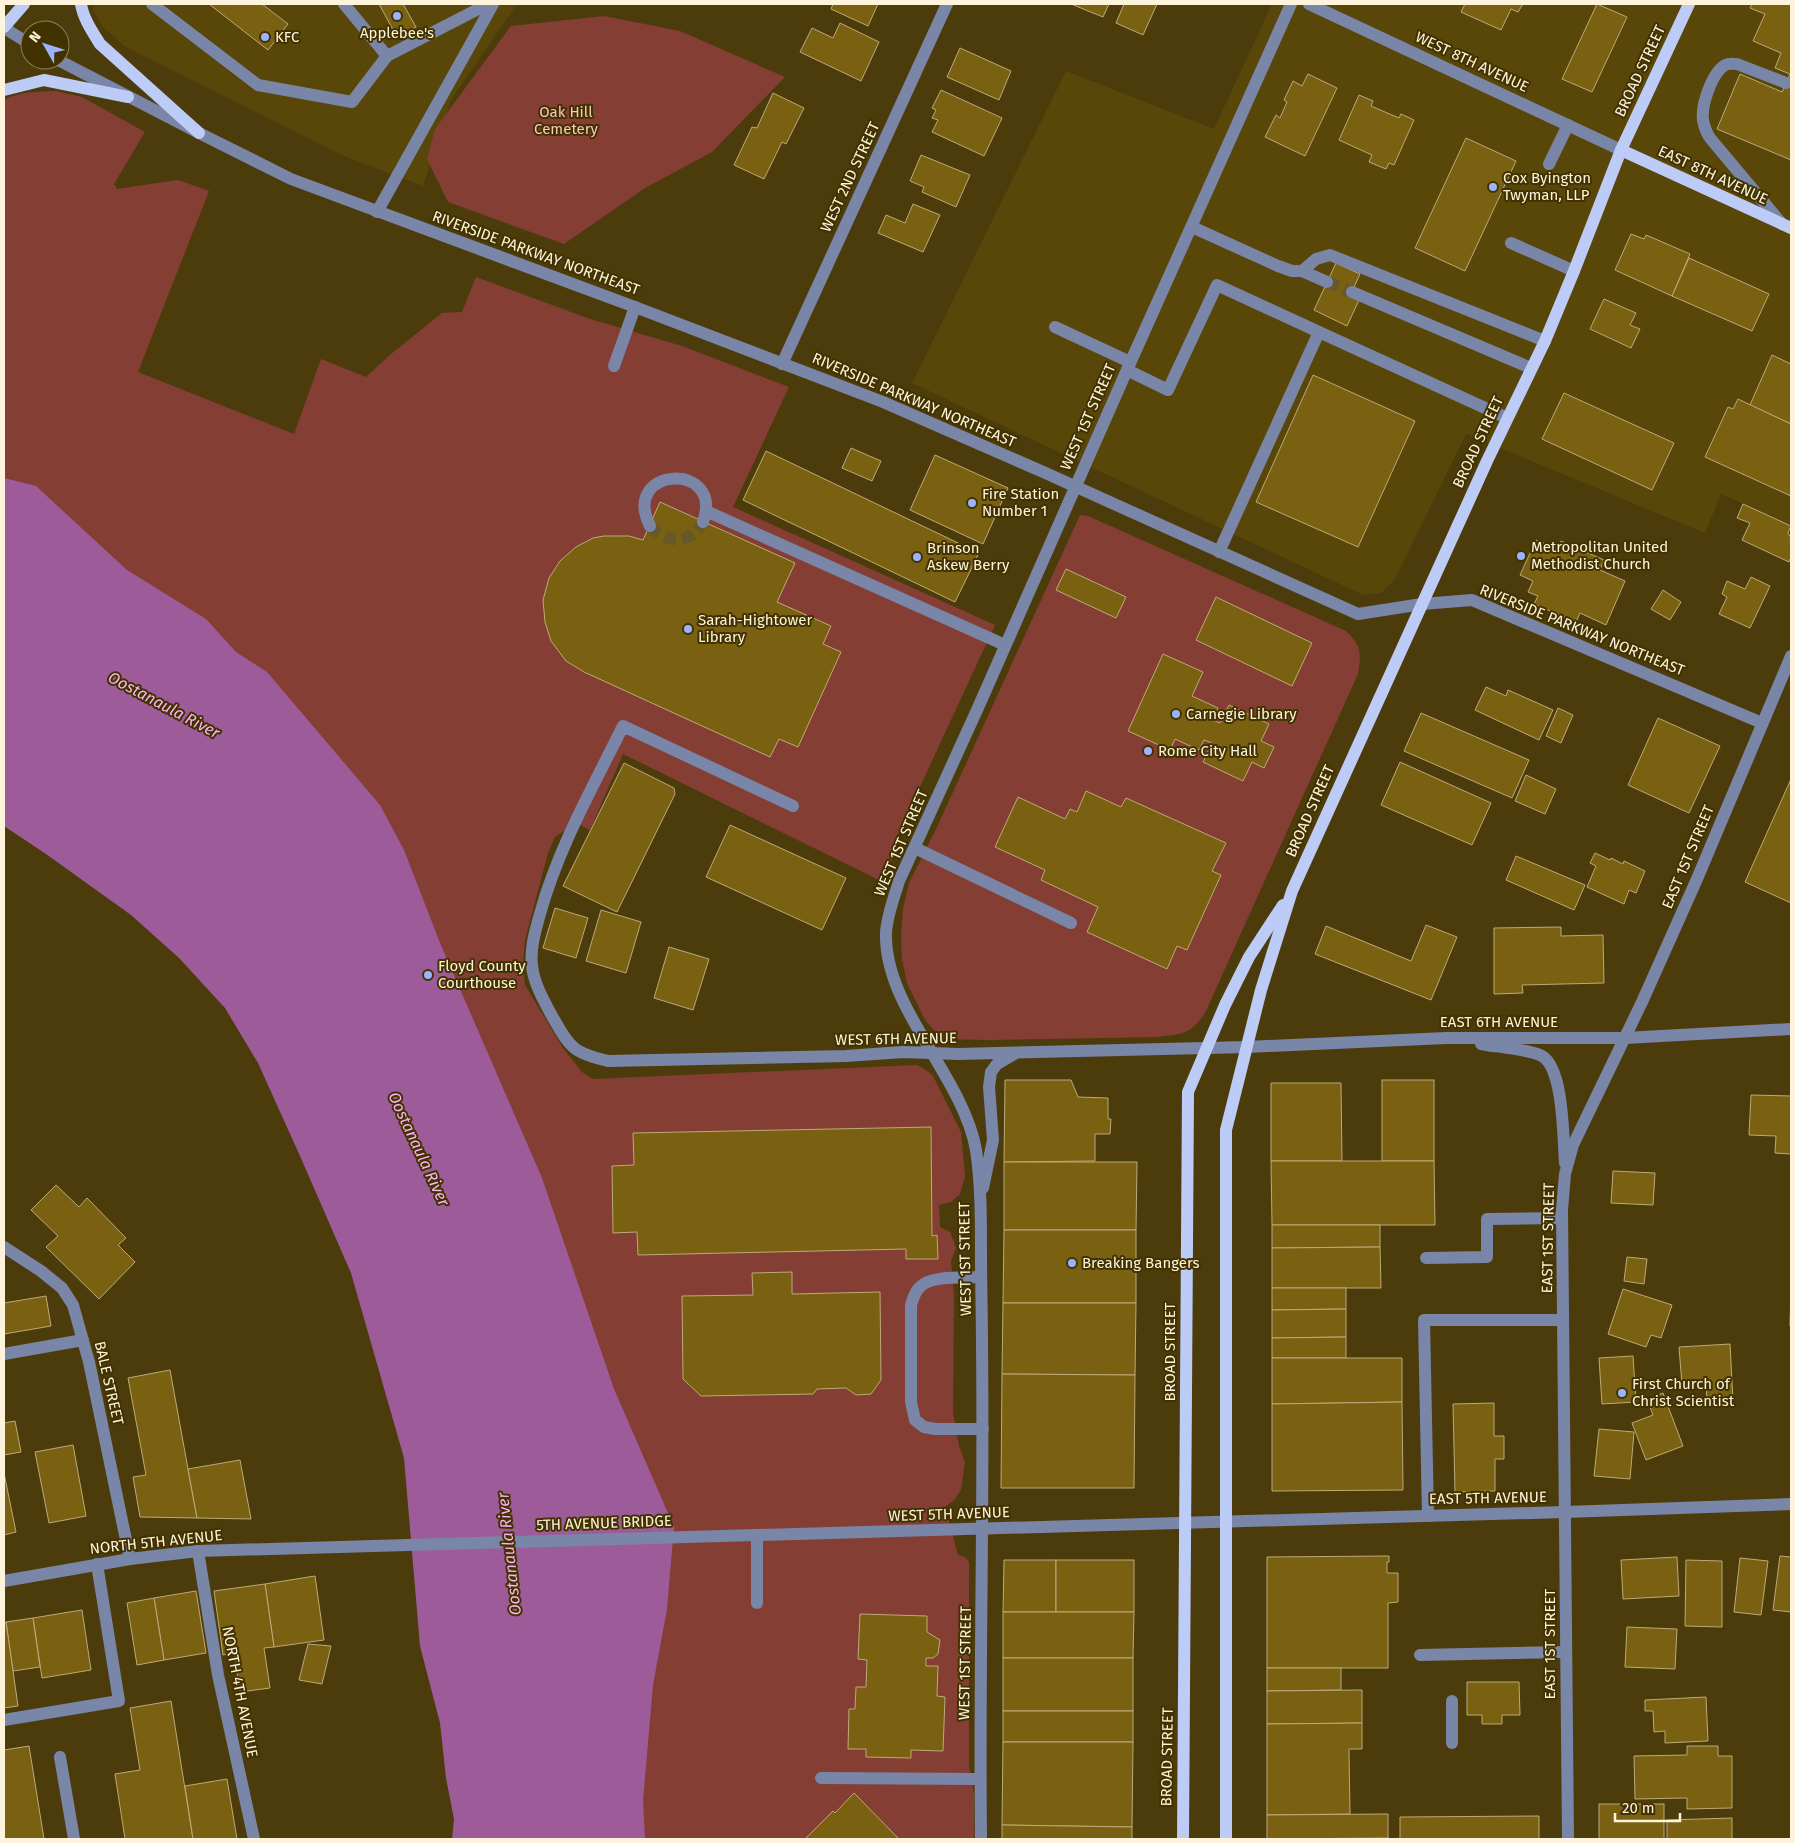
<svg xmlns="http://www.w3.org/2000/svg" width="1795" height="1843" viewBox="0 0 1795 1843" font-family="'Fira Sans',sans-serif">
<style>
.built{fill:#594609}
.green{fill:#853e34}
.water{fill:#9e5b99}
.building{fill:#7a6111;stroke:#bcaa7a}
.lines{fill:none;stroke-linecap:round;stroke-linejoin:round}
.minor-tunnel{stroke:#67582a;stroke-width:12;stroke-dasharray:12 6;stroke-linecap:butt}
.minor{stroke:#7986a8;stroke-width:12}
.major{stroke:#bdccf7;stroke-width:12}
.poi-dot{fill:#9cb4fd;stroke:#423200;stroke-width:2}
.labels{text-anchor:middle;dominant-baseline:central;stroke-width:4;stroke-linejoin:round;paint-order:stroke}
.poi-label{font-size:15px;fill:#fdf4db;stroke:#423200;text-anchor:start}
.street-label{font-size:15px;fill:#fdf4db;stroke:#423200}
.park-label{font-size:15px;fill:#fbc8bf;stroke:#423200}
.water-label{font-size:16px;font-style:italic;fill:#fcb3f6;stroke:#423200}
</style>
<rect width="100%" height="100%" fill="#4d3c0b"/>
<g class="built">
<polygon points="93,4 517,4 451,100 423,186 344,156 124,46 103,27 93,11"/>
<polygon points="1272,4 1791,4 1791,525 1721,494 1705,533 1466,434 1395,579 1381,593 1363,595 912,383 1066,71 1214,129"/>
</g>
<g class="green">
<polygon points="604,16 680,31 785,77 712,152 645,188 564,244 448,202 427,159 435,129 511,26"/>
<path d="M56,91L82,97L145,132L114,184L117,189L178,180L209,191L138,372L294,434L321,359L366,377L391,354L442,313L462,312L476,277L590,319L682,346L789,387L733,507L995,625L893,845L896,850L883,882L623,754L590,830L576,823L555,837L548,853L525,940L523,965L525,985L563,1048L582,1072L593,1079L917,1065L926,1070L933,1076L961,1132L965,1176L960,1194L951,1202L939,1205L940,1227L950,1232L956,1248L951,1261L954,1295L953,1413L959,1446L965,1462L961,1490L954,1500L945,1507L958,1555L965,1557L969,1562V1766L974,1794V1839H532L479,1284L4,625V100C19,91 39,92 56,91Z"/>
<path d="M1080,515L1088,516L1346,631C1362,646 1361,653 1358,674L1205,1013C1190,1035 1182,1034 1157,1037L988,1040L942,1039L925,1020L907,983L902,959L901,936L903,909L909,883L937,827Z"/>
</g>
<polygon class="water" points="4,478 36,486 127,570 206,619 236,652 267,672 380,805 404,850 440,943 542,1178 614,1389 674,1527 667,1609 653,1685 643,1801 645,1839 452,1839 454,1819 446,1778 440,1723 420,1646 404,1458 351,1273 300,1156 258,1063 225,1008 179,958 131,915 46,854 4,826"/>
<g class="building">
<polygon points="209,4 262,4 288,24 268,50"/>
<polygon points="379,4 405,4 403,4 416,27 397,37"/>
<polygon points="833,4 878,4 868,26 831,9"/>
<polygon points="1071,4 1109,4 1103,17"/>
<polygon points="1124,4 1157,4 1143,35 1116,23"/>
<polygon points="1465,4 1523,4 1518,12 1511,9 1501,30 1461,12"/>
<polygon points="1597,4 1627,17 1592,92 1562,79"/>
<polygon points="1752,4 1791,4 1791,160 1717,129 1740,74 1782,92 1790,74 1775,68 1781,53 1753,41 1765,14 1750,8"/>
<polygon points="840,23 879,42 861,81 800,52 812,28 833,38"/>
<polygon points="960,48 1011,71 999,100 947,77"/>
<polygon points="1308,74 1337,88 1305,156 1265,137 1276,115 1280,118 1287,102 1284,100 1293,81 1302,86"/>
<polygon points="941,90 1002,118 984,156 932,132 938,120 932,118 936,110 932,108"/>
<polygon points="773,93 804,108 786,144 782,142 764,179 734,165 752,127 757,128"/>
<polygon points="1359,95 1373,101 1371,106 1399,118 1401,114 1414,120 1394,165 1389,163 1386,169 1369,162 1372,155 1339,140"/>
<polygon points="1466,138 1516,161 1465,271 1415,248"/>
<polygon points="921,155 970,175 956,207 922,192 924,187 910,181"/>
<polygon points="913,204 940,215 923,252 878,233 886,215 905,223"/>
<polygon points="1631,234 1644,239 1646,235 1690,254 1672,296 1615,270"/>
<polygon points="1689,258 1769,294 1752,331 1672,296"/>
<polygon points="1336,263 1360,274 1350,296 1359,300 1347,326 1314,310"/>
<polygon points="1604,299 1636,313 1630,325 1640,329 1631,348 1590,329"/>
<polygon points="1772,355 1791,364 1791,424 1750,405"/>
<polygon points="1313,375 1415,421 1358,547 1256,502"/>
<polygon points="1564,393 1674,443 1652,490 1542,439"/>
<polygon points="1738,399 1791,424 1791,496 1705,457 1728,407 1733,409"/>
<polygon points="851,448 881,461 872,481 842,468"/>
<polygon points="766,451 979,553 955,602 743,500"/>
<polygon points="935,455 1008,488 983,544 910,510"/>
<polygon points="660,502 795,563 777,602 831,626 823,644 841,652 798,747 779,739 770,757 584,672 566,661 551,641 545,622 543,600 549,578 560,561 576,547 593,538 604,536 629,536 643,540"/>
<polygon points="1743,504 1791,526 1788,533 1791,538 1791,557 1789,562 1742,540 1750,523 1737,518"/>
<polygon points="1536,540 1558,549 1561,541 1604,560 1600,570 1625,581 1606,625 1580,613 1576,622 1534,604 1538,596 1528,592 1533,581 1520,575"/>
<polygon points="1066,569 1126,597 1116,618 1056,590"/>
<polygon points="1751,577 1770,586 1750,628 1719,614 1727,597 1722,594 1727,581 1745,589"/>
<polygon points="1663,590 1681,602 1670,620 1651,609"/>
<polygon points="1216,597 1312,643 1292,686 1196,640"/>
<polygon points="1163,654 1203,672 1192,696 1218,708 1213,720 1220,723 1229,705 1269,724 1261,741 1274,747 1264,768 1252,762 1243,781 1203,762 1212,743 1204,740 1199,750 1175,739 1170,750 1128,731"/>
<polygon points="1486,687 1506,696 1508,690 1553,710 1539,740 1475,710"/>
<polygon points="1558,708 1573,715 1561,743 1546,736"/>
<polygon points="1421,713 1529,760 1512,798 1404,751"/>
<polygon points="1658,718 1720,746 1689,813 1628,785"/>
<polygon points="1400,762 1491,803 1472,845 1381,805"/>
<polygon points="624,763 674,788 675,794 617,912 563,886"/>
<polygon points="1526,775 1556,789 1545,814 1515,801"/>
<polygon points="1791,779 1791,903 1745,882"/>
<polygon points="1086,791 1121,807 1126,798 1226,843 1212,871 1221,875 1187,950 1177,946 1167,969 1087,932 1098,907 1041,880 1045,870 995,847 1018,797 1065,819 1070,809 1077,812"/>
<polygon points="730,825 846,878 822,930 706,877"/>
<polygon points="1595,853 1610,860 1611,858 1623,864 1624,861 1645,871 1636,893 1629,890 1624,904 1587,887 1596,866 1590,863"/>
<polygon points="1516,856 1585,885 1574,910 1506,880"/>
<polygon points="555,908 588,918 576,958 543,948"/>
<polygon points="601,910 641,922 626,973 586,961"/>
<polygon points="1426,925 1457,937 1431,1000 1315,954 1326,926 1411,961"/>
<polygon points="1561,927 1561,936 1603,935 1604,983 1522,985 1523,993 1494,994 1494,928"/>
<polygon points="669,947 709,959 693,1010 654,998"/>
<polygon points="1005,1080 1071,1080 1078,1097 1108,1098 1108,1119 1111,1119 1110,1134 1095,1134 1095,1161 1004,1162"/>
<rect x="1382" y="1080" width="52" height="81"/>
<polygon points="1271,1083 1341,1083 1342,1161 1271,1161"/>
<polygon points="1751,1095 1791,1096 1791,1154 1775,1153 1776,1136 1749,1135"/>
<polygon points="931,1127 932,1236 937,1235 938,1259 906,1259 906,1249 638,1255 637,1232 613,1233 612,1166 634,1165 633,1133"/>
<polygon points="1271,1161 1434,1161 1435,1225 1272,1225"/>
<polygon points="1004,1162 1137,1162 1136,1230 1004,1230"/>
<polygon points="1613,1171 1655,1173 1653,1205 1611,1203"/>
<polygon points="56,1185 79,1207 87,1198 126,1238 118,1245 135,1262 99,1299 46,1247 58,1236 31,1210"/>
<polygon points="1272,1225 1380,1225 1380,1247 1272,1248"/>
<polygon points="1004,1230 1136,1230 1136,1303 1003,1303"/>
<polygon points="1380,1247 1381,1288 1272,1288 1272,1248"/>
<polygon points="1627,1257 1647,1259 1644,1284 1624,1281"/>
<polygon points="792,1272 792,1294 880,1292 881,1380 871,1394 856,1395 846,1388 817,1389 813,1394 701,1396 683,1379 682,1296 753,1295 752,1273"/>
<polygon points="1791,1287 1791,1326 1790,1326"/>
<polygon points="1272,1288 1346,1288 1346,1309 1272,1310"/>
<polygon points="1623,1289 1672,1305 1661,1338 1651,1335 1646,1347 1608,1334"/>
<polygon points="46,1296 51,1326 4,1334 4,1303"/>
<polygon points="1003,1303 1136,1303 1135,1375 1002,1374"/>
<polygon points="1346,1309 1346,1337 1272,1338 1272,1310"/>
<polygon points="1346,1337 1346,1358 1272,1358 1272,1338"/>
<polygon points="1730,1344 1733,1401 1707,1403 1706,1383 1682,1385 1679,1347"/>
<polygon points="1633,1356 1636,1402 1602,1404 1599,1358"/>
<polygon points="1272,1358 1402,1358 1402,1402 1272,1404"/>
<polygon points="170,1370 188,1469 197,1518 140,1517 133,1477 146,1475 128,1378"/>
<polygon points="1002,1374 1135,1375 1134,1488 1001,1488"/>
<polygon points="1663,1393 1683,1446 1646,1460 1632,1423 1653,1415 1647,1399"/>
<polygon points="1402,1402 1403,1490 1272,1491 1272,1404"/>
<polygon points="1494,1403 1494,1436 1504,1436 1504,1459 1495,1459 1495,1491 1455,1492 1453,1404"/>
<polygon points="15,1421 21,1452 4,1455 4,1423"/>
<polygon points="1599,1429 1634,1432 1630,1479 1594,1476"/>
<polygon points="73,1445 86,1516 49,1523 35,1452"/>
<polygon points="240,1460 251,1519 197,1518 188,1469"/>
<polygon points="4,1473 16,1532 4,1535"/>
<polygon points="1389,1556 1389,1562 1387,1562 1387,1573 1398,1573 1398,1602 1388,1603 1388,1668 1267,1668 1267,1557"/>
<polygon points="1780,1556 1791,1557 1791,1612 1773,1610"/>
<polygon points="1677,1557 1679,1596 1623,1599 1621,1560"/>
<polygon points="1740,1558 1768,1561 1761,1615 1734,1612"/>
<polygon points="1004,1560 1056,1560 1056,1612 1003,1612"/>
<rect x="1056" y="1560" width="78" height="52"/>
<polygon points="1686,1560 1722,1561 1722,1627 1685,1626"/>
<polygon points="315,1576 324,1640 274,1647 265,1584"/>
<polygon points="265,1584 274,1647 264,1648 270,1688 240,1692 234,1653 223,1655 214,1591"/>
<polygon points="196,1591 206,1653 164,1660 154,1598"/>
<polygon points="154,1598 164,1660 137,1665 127,1603"/>
<polygon points="82,1610 91,1670 42,1678 33,1618"/>
<polygon points="1003,1612 1134,1612 1133,1658 1003,1658"/>
<polygon points="860,1614 927,1616 927,1632 940,1640 938,1654 933,1658 926,1658 926,1666 938,1666 937,1696 945,1697 943,1751 911,1750 911,1758 866,1757 866,1749 848,1749 849,1709 855,1709 856,1687 866,1687 867,1660 858,1659"/>
<polygon points="33,1618 40,1667 13,1671 6,1622"/>
<polygon points="6,1622 18,1706 4,1708 4,1623"/>
<polygon points="1627,1627 1677,1629 1675,1669 1625,1667"/>
<polygon points="308,1644 331,1646 322,1684 299,1680"/>
<rect x="1003" y="1658" width="130" height="53"/>
<polygon points="1267,1668 1341,1668 1341,1690 1267,1691"/>
<polygon points="1467,1682 1519,1682 1520,1715 1502,1715 1502,1724 1482,1724 1482,1715 1467,1715"/>
<polygon points="1362,1690 1362,1723 1267,1724 1267,1691"/>
<polygon points="1706,1697 1708,1741 1665,1743 1665,1731 1654,1732 1653,1711 1645,1711 1645,1700"/>
<polygon points="171,1701 193,1839 125,1839 115,1774 140,1770 130,1708"/>
<rect x="1003" y="1711" width="130" height="31"/>
<polygon points="1362,1723 1362,1749 1349,1749 1350,1814 1267,1815 1267,1724"/>
<polygon points="1003,1742 1133,1742 1132,1827 1002,1825"/>
<polygon points="29,1746 44,1839 4,1839 4,1750"/>
<polygon points="1687,1746 1718,1746 1718,1756 1732,1756 1732,1808 1687,1809 1687,1798 1635,1799 1634,1756 1687,1755"/>
<polygon points="227,1779 237,1839 193,1839 185,1786"/>
<polygon points="854,1793 899,1839 805,1839 833,1811 835,1813"/>
<rect x="1599" y="1804" width="65" height="35"/>
<polygon points="1388,1814 1388,1838 1267,1839 1267,1815"/>
<polygon points="1539,1816 1539,1839 1400,1839 1400,1817"/>
<polygon points="1732,1818 1732,1839 1667,1839 1667,1820"/>
<polygon points="1002,1825 1132,1827 1132,1839 1002,1839"/>
</g>
<g class="lines">
<g class="minor-tunnel">
<polyline points="1327,282 1352,292"/>
<path d="M650,526C668,544 689,545 703,522"/>
</g>
<g class="minor">
<polyline points="152,4 258,85 352,102 387,56"/>
<polyline points="344,4 387,56 488,4"/>
<polyline points="1309,4 1621,150"/>
<polyline points="4,28 30,44"/>
<polyline points="58,60 199,133 291,179 635,307 883,402 1041,471 1358,614 1422,604 1472,600 1762,723"/>
<polyline points="1549,164 1568,125"/>
<polyline points="377,212 493,4"/>
<path d="M1782,224L1710,138C1706,132 1704,126 1703,120C1701,105 1712,73 1725,65C1729,63 1733,64 1737,64L1786,83"/>
<polyline points="1192,227 1278,266 1292,271 1302,271 1327,282"/>
<polyline points="1511,243 1574,271"/>
<polyline points="1302,271 1316,259 1330,255 1545,341"/>
<polyline points="1352,292 1531,368"/>
<polyline points="1055,327 1130,362"/>
<polyline points="782,364 947,4"/>
<polyline points="614,366 635,307"/>
<polyline points="1127,370 1168,390 1217,285 1319,332"/>
<polyline points="706,511 1005,645"/>
<path d="M650,526C620,466 725,461 703,522"/>
<polyline points="1219,552 1319,332 1507,418"/>
<path d="M793,806L623,726C593,787 558,848 540,914C535,932 530,948 532,966C534,984 544,1001 552,1016C570,1047 572,1053 608,1061L846,1056L903,1052L958,1054L1247,1047L1446,1038H1625L1791,1029"/>
<polyline points="915,848 1071,923"/>
<path d="M1481,1044C1496,1047 1529,1049 1542,1056C1564,1069 1563,1139 1565,1163"/>
<polyline points="983,1188 993,1140 989,1087 991,1072 997,1064 1014,1054"/>
<polyline points="4,1247 41,1271 62,1288 73,1305 89,1362 130,1559"/>
<polyline points="1426,1258 1487,1257 1487,1219 1562,1218"/>
<path d="M981,1277C965,1278 931,1275 920,1287C915,1291 913,1299 911,1305V1402L915,1420L924,1427L935,1429H983"/>
<polyline points="4,1354 83,1340"/>
<polyline points="1428,1516 1424,1320 1563,1320"/>
<polyline points="198,1551 218,1675 254,1839"/>
<polyline points="4,1581 130,1559 198,1551 1565,1512 1791,1504"/>
<polyline points="757,1603 757,1535"/>
<polyline points="1420,1655 1566,1652"/>
<polyline points="4,1720 119,1701 97,1564"/>
<polyline points="1452,1743 1452,1701"/>
<polyline points="60,1757 74,1839"/>
<polyline points="821,1778 980,1779"/>
<path d="M981,1839C979,1675 984,1511 982,1346C982,1315 981,1284 981,1253C981,1218 981,1184 976,1150C963,1076 884,1008 886,933C887,915 894,898 899,881L977,710L1127,370L1291,4"/>
<polyline points="1568,1839 1562,1210 1565,1174 1573,1145 1642,1002 1697,879 1791,656"/>
</g>
<g class="major">
<path d="M81,4C83,18 92,31 100,44L199,133"/>
<polyline points="4,27 24,4"/>
<polyline points="4,90 44,80 128,97"/>
<polyline points="1621,150 1791,228"/>
<polyline points="1183,1839 1188,1092 1225,1005 1249,957 1283,905"/>
<polyline points="1226,1839 1226,1130 1261,990 1292,891 1487,461 1545,341 1574,271 1621,150 1689,4"/>
</g>
</g>
<g class="poi-dot">
<circle cx="397" cy="16" r="5"/>
<circle cx="265" cy="37" r="5"/>
<circle cx="1493" cy="187" r="5"/>
<circle cx="972" cy="503" r="5"/>
<circle cx="1521" cy="556" r="5"/>
<circle cx="917" cy="557" r="5"/>
<circle cx="688" cy="629" r="5"/>
<circle cx="1176" cy="714" r="5"/>
<circle cx="1148" cy="751" r="5"/>
<circle cx="428" cy="975" r="5"/>
<circle cx="1072" cy="1263" r="5"/>
<circle cx="1622" cy="1393" r="5"/>
</g>
<g class="labels">
<g class="poi-label">
<text x="397" y="33" text-anchor="middle">Applebee's</text>
<text x="275" y="37">KFC</text>
<text x="1503" y="178">Cox Byington<tspan x="1503" dy="17">Twyman, LLP</tspan></text>
<text x="982" y="494">Fire Station<tspan x="982" dy="17">Number 1</tspan></text>
<text x="1531" y="547">Metropolitan United<tspan x="1531" dy="17">Methodist Church</tspan></text>
<text x="927" y="548">Brinson<tspan x="927" dy="17">Askew Berry</tspan></text>
<text x="698" y="620">Sarah-Hightower<tspan x="698" dy="17">Library</tspan></text>
<text x="1186" y="714">Carnegie Library</text>
<text x="1158" y="751">Rome City Hall</text>
<text x="438" y="966">Floyd County<tspan x="438" dy="17">Courthouse</tspan></text>
<text x="1082" y="1263">Breaking Bangers</text>
<text x="1632" y="1384">First Church of<tspan x="1632" dy="17">Christ Scientist</tspan></text>
</g>
<g class="street-label">
<text transform="translate(1472 62) rotate(25)">WEST 8TH AVENUE</text>
<text transform="translate(1640 71) rotate(-65)">BROAD STREET</text>
<text transform="translate(1713 175) rotate(25)">EAST 8TH AVENUE</text>
<text transform="translate(850 177) rotate(-65)">WEST 2ND STREET</text>
<text transform="translate(536 253) rotate(20)">RIVERSIDE PARKWAY NORTHEAST</text>
<text transform="translate(914 400) rotate(23)">RIVERSIDE PARKWAY NORTHEAST</text>
<text transform="translate(1088 417) rotate(-66)">WEST 1ST STREET</text>
<text transform="translate(1478 442) rotate(-65)">BROAD STREET</text>
<text transform="translate(1582 630) rotate(22)">RIVERSIDE PARKWAY NORTHEAST</text>
<text transform="translate(1310 811) rotate(-66)">BROAD STREET</text>
<text transform="translate(901 843) rotate(-67)">WEST 1ST STREET</text>
<text transform="translate(1688 857) rotate(-67)">EAST 1ST STREET</text>
<text x="1499" y="1022">EAST 6TH AVENUE</text>
<text transform="translate(896 1039) rotate(-1)">WEST 6TH AVENUE</text>
<text transform="translate(1548 1238) rotate(-89)">EAST 1ST STREET</text>
<text transform="translate(965 1259) rotate(-91)">WEST 1ST STREET</text>
<text transform="translate(1170 1352) rotate(-90)">BROAD STREET</text>
<text transform="translate(109 1383) rotate(77)">BALE STREET</text>
<text transform="translate(1488 1498) rotate(-1)">EAST 5TH AVENUE</text>
<text transform="translate(949 1514) rotate(-2)">WEST 5TH AVENUE</text>
<text transform="translate(604 1523) rotate(-2)">5TH AVENUE BRIDGE</text>
<text transform="translate(156 1542) rotate(-6)">NORTH 5TH AVENUE</text>
<text transform="translate(1550 1644) rotate(-90)">EAST 1ST STREET</text>
<text transform="translate(965 1663) rotate(-89)">WEST 1ST STREET</text>
<text transform="translate(240 1692) rotate(79)">NORTH 4TH AVENUE</text>
<text transform="translate(1167 1757) rotate(-89)">BROAD STREET</text>
</g>
<g class="park-label">
<text x="566" y="112">Oak Hill<tspan x="566" dy="17">Cemetery</tspan></text>
</g>
<g class="water-label">
<text transform="translate(164 705) rotate(28)">Oostanaula River</text>
<text transform="translate(419 1149) rotate(65)">Oostanaula River</text>
<text transform="translate(509 1554) rotate(-96)">Oostanaula River</text>
</g>
</g>
<rect width="1795" height="1843" fill="none" stroke="#fdf4db" stroke-width="10"/>
<g transform="translate(45 45) rotate(309)"><circle r="24" fill="#423200" stroke="#8d8058"/>
<path d="M0-4L9 19L0 12L-9 19Z" fill="#9cb4fd"/>
<text y="-8" font-size="14" font-weight="bold" text-anchor="middle" fill="#fdf4db">N</text>
</g>
<path d="M1615 1813v8h65v-8" fill="none" stroke="#fdf4db" stroke-width="2.5"/>
<text x="1622" y="1813" font-size="15" fill="#fdf4db" stroke="#423200" stroke-width="4" paint-order="stroke">20 m</text>
</svg>
